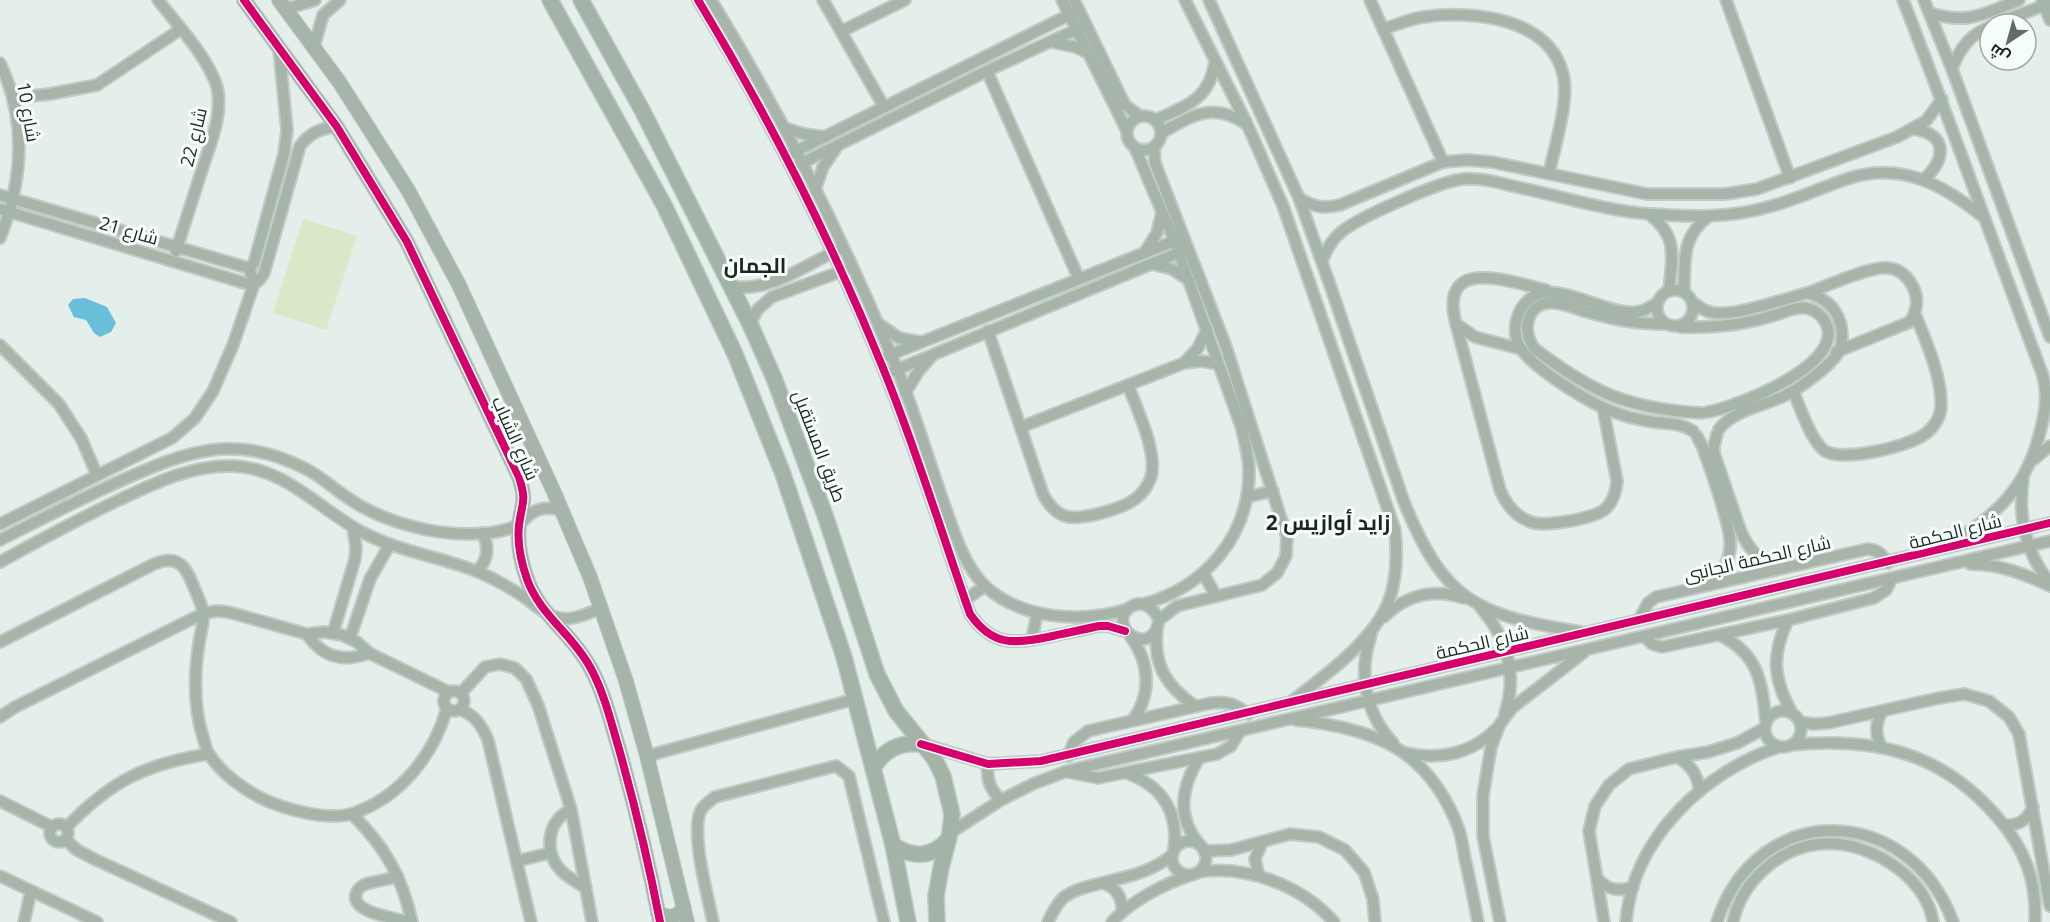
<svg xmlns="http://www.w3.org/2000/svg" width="2050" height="922" viewBox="0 0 2050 922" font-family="'Open Sans',Cairo,sans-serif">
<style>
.green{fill:#dae8c7}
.water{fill:#69bfda}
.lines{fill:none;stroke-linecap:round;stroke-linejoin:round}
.minor-casing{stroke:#c1cac7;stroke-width:14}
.tertiary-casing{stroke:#c1cac7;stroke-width:16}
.secondary-casing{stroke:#c1cac7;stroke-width:18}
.minor{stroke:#a6b4a9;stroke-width:10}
.tertiary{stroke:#a6b4a9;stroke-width:14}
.secondary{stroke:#a3b3a7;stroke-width:15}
.cycleway-casing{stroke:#f6fefb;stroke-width:11}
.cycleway{stroke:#d6006c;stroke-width:8}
.labels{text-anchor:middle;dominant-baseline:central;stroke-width:6;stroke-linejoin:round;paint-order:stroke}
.street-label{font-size:18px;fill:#1c2421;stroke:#f6fefb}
.quarter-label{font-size:21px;font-weight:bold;fill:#1c2421;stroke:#f6fefb}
</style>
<rect width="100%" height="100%" fill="#e4efec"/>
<polygon class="green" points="303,219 357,236 326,330 273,313"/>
<polygon class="water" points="85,298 107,307 116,323 111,332 100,337 94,333 86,320 74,317 68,305 73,299"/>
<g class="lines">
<defs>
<g id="minor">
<path d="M158,0C176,23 209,59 217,87C224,116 208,149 200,176C192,201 184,226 176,251"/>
<path d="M698,0C770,119 833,244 885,373C917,452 942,534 970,614C992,646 1013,644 1048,637C1065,633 1082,630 1099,626H1108L1125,631"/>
<path d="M711,0C780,112 839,231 890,352C911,399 925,450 942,498C953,528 962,564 986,587C1023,620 1083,623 1128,609"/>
<polyline points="823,0 884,107"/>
<polyline points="1062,0 1127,131"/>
<polyline points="1074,0 1125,105 1140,116"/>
<path d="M1185,0L1247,124L1283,206L1395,530C1401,593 1387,621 1341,662C1325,675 1310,688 1293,700"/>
<path d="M1209,0L1299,198L1329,282L1404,502C1445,603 1477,615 1581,632"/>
<polyline points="1370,0 1443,162"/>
<polyline points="1726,0 1790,178"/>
<path d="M1903,0C1951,123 1995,249 2042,373C2048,392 2046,409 2041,428C2028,486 1998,515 1948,545"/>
<polyline points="1924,0 1952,69 2050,337"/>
<polyline points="2042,0 2050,20"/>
<polyline points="286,9 315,0"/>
<path d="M1930,13C1968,25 1984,14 2019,0"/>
<polyline points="1996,24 2050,3"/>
<path d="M1383,29C1396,25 1410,19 1423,17C1471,10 1549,17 1563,74C1570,99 1554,148 1549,174"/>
<polyline points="842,31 905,0"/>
<polyline points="1052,42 1076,47 1088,53"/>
<polyline points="314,47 323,15 340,0"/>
<path d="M0,63C27,120 23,180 0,238"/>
<path d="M1952,69C1959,49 1970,34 1990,27"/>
<polyline points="987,71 1079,279"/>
<polyline points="13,98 50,94 97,85 181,29"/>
<circle cx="1144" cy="133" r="17"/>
<path d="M1155,120C1186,106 1210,100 1215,61"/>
<polyline points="785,128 804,134 825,137"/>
<path d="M1913,129C1949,134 1946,160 1923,180"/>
<path d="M1161,133C1192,116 1212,101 1246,124"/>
<path d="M1154,147L1155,163L1225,344L1287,537L1286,556L1277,573L1262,585L1177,606L1159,620C1153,660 1106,628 1129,608C1142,598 1154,608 1159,620"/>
<path d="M1135,148L1174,240L1241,426C1245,442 1249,457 1249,472C1249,537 1204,588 1143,604"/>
<polyline points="792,153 1079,10"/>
<polyline points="798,165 987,71 1086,25"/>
<polyline points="815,190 823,167 836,148"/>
<polyline points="0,195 245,267 251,267 254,263 284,154 287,130 279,49"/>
<path d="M1299,198C1313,207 1324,209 1340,205L1443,162L1467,160L1492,162L1647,194H1725L1757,189L1897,137L1926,121L1942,99"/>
<path d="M0,209L248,284C256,285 260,280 264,273L300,146C310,133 320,128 337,127"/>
<path d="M1649,214C1679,237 1672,257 1669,291"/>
<polyline points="1145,252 1157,233 1162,212"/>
<path d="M1322,261C1326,251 1331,241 1339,234C1354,219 1441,181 1463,179C1482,177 1503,184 1521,188C1564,197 1607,211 1651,214C1690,217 1730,218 1768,207C1796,200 1822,187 1850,178C1902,162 1944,185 1983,217"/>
<polyline points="1152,264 1172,269 1189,280"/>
<path d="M730,286C768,294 805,265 838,250"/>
<circle cx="1675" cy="308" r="18"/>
<path d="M1684,292C1685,260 1681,237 1709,216"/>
<path d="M1808,293C1826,286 1871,266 1888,268C1900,269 1908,277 1913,287C1919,299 1917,311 1910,322L1836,352"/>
<path d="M1658,302C1651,307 1645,311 1637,312C1607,316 1556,279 1531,298C1516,309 1511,331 1520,347C1532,368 1591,404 1614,412C1626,417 1641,420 1654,422C1668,424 1681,423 1693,431"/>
<path d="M1694,303C1699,307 1704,311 1710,312C1732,318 1784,299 1807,293C1823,297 1835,306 1840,322C1843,331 1843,344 1838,353C1828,368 1800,388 1784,396C1763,406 1734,410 1719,429"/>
<polyline points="750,324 758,309 772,297 845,270"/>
<polyline points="879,324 899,338 921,342"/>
<path d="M1456,324L1500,490C1506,504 1516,517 1531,522C1545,527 1591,519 1604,510C1613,503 1616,492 1617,481L1603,408"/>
<path d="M1665,324C1639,325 1615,320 1591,313C1579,310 1567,304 1555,303C1527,300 1520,331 1535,349C1593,393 1629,409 1702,413"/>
<path d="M1680,327C1712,328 1744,325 1775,315C1786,312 1798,305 1810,309C1819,312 1826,320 1828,329C1836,368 1738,406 1708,412"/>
<path d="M988,331L1043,494C1048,504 1054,512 1065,516C1080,521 1122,509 1135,499C1142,494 1148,486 1151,477C1158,453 1137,409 1128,385"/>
<polyline points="0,345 59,404 81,438 97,475"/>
<path d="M1521,349L1475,337L1456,324C1438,254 1510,282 1546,290"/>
<polyline points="887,356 1179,239"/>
<polyline points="1184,363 1198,348 1207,329"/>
<polyline points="891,372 1185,250"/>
<path d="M1793,391C1800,407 1811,441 1825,451C1843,462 1905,447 1922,436C1932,430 1941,418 1941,406C1942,377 1926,341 1915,314"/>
<polyline points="905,393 918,372 931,357"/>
<polyline points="1021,427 1184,363 1202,361 1219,364"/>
<path d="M1717,434L1714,446V453L1741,532C1749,549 1759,561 1775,570"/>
<path d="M1697,436L1703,448C1710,469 1733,529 1730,548C1729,563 1720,575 1710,585"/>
<polyline points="2034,459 2050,446"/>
<path d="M2023,480C2018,517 2026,553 2050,583"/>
<polyline points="1247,497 1273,491"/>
<polyline points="0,524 172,438 195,418 213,391 233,345 254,284 249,267"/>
<path d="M0,540C39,520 78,500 118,482C185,452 234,432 304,468C319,475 332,487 345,496C370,514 398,524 428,530C453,535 494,537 518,525C522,523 525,519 528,516C538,507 549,507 562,510"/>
<path d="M0,562C40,540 80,518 121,499C157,482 192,465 233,466C285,468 318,508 360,531C396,551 438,556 476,571C493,578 509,587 524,597C535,605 545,615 559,618C573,621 588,613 602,608"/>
<path d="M1970,564C1999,564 2025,574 2050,586"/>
<path d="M477,571C488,560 490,547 482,533"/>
<polyline points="1203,573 1216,596"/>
<polyline points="965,600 985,586"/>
<path d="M1481,608C1507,638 1518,675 1505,713"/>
<path d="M1384,617C1405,595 1434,588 1463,598"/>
<path d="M1639,620L1648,603L1656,597L1868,549C1879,550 1882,555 1888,563"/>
<path d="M1788,620C1771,655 1773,679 1792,713"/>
<path d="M1157,629C1153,665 1166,686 1195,706"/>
<polyline points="333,633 355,559 356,547 353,528"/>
<path d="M307,634C322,657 343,663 369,653"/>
<path d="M1371,635C1358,672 1365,713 1393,743"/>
<path d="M1719,635C1759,653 1762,683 1766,723"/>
<path d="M1131,637C1150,663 1152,695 1132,721"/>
<polyline points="1645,637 1652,644 1662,647 1788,620 1874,598 1886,590 1892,578"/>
<polyline points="350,638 370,579 390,544"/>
<polyline points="1032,640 1037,613"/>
<path d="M0,642L154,564C180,553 187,569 195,590C198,597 202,605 203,612C205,621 200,634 199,643C194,675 193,706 203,737C205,743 206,750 209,754C221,773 242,788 261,798C283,809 329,822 354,813C400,797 434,755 447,708"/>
<circle cx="454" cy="701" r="10"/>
<polyline points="461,693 485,667 500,664 515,668 526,679 538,705 571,809 592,922"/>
<path d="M461,710C475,715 482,726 488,740L531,922"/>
<path d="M1882,711C1875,725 1875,735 1882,748"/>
<circle cx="1783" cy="729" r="18"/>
<polyline points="0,717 15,707 204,613 217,611 228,612 307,634 324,632 342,635 357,642 369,653 449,692"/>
<path d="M1296,720C1374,728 1428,749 1458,827C1462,837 1463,848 1465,859C1470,880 1474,901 1478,922"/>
<polyline points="1800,722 1813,724 1828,723 1939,698 1964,694 1989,701 2009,717 2019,734 2050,906"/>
<polyline points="923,744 988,764 1041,761 2050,523"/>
<path d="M1791,745C1875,737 1942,752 1998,818C2025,849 2037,881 2035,922"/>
<path d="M1407,753C1440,761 1473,753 1497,728"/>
<polyline points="647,756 855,699"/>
<path d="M1068,756L1074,742L1088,731L1211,703C1228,701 1235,704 1248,714"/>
<path d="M1677,757C1691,765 1697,774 1700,791"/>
<path d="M1199,758C1181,788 1176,817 1200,845"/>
<path d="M988,764C986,779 990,789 1001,800"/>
<polyline points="1067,772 1098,778 1217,754 1231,746 1240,731"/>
<path d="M1126,773C1161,785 1179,811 1174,849"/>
<polyline points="0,801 52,827"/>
<path d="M571,809C566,812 560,816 557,821C552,827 550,836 550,843C550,867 567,877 586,888"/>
<path d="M352,814C385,847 402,876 412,922"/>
<circle cx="59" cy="833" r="9"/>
<path d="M2004,825C2019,826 2027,820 2033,807"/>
<path d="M66,828C110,781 146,764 208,754"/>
<polyline points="950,833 1001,800 1033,784 1067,771 2050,541"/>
<polyline points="65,839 77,850 94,859 231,922"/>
<circle cx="1189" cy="858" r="17"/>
<polyline points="1204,851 1231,850 1290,834 1319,837 1345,850 1364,872 1373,899 1375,922"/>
<polyline points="517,861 550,853"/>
<path d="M1198,872C1247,865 1301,885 1334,922"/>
<polyline points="0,876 97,922"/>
<polyline points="1259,876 1255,859 1262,843"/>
<path d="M398,877C388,879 376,881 366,884C361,886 358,888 356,894C351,913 395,918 409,922"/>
<path d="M1597,878C1607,890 1618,892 1633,887"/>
<path d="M1102,883C1116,887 1122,896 1122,911"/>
<polyline points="24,922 31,891"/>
<path d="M713,922C708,896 690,833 701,810C704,805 710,801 715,797L836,766L849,776L884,922"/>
<path d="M1048,922C1052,913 1056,905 1063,898C1073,890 1086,887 1098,884C1124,877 1151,873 1172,855"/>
<path d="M1112,922C1131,901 1164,884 1191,875"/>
<polyline points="1500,922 1483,836 1483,796 1491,747 1500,724 1512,708 1583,653"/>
<polyline points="1604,922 1589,831 1595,806 1609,785 1629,769 1677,757 1708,752 1737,743 1765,728"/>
<path d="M1626,922C1632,840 1704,771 1779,747"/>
<path d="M1717,922C1757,799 1909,802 1953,922"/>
<path d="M1733,922C1741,883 1778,848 1819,844C1848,841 1877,852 1900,870C1916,883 1930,901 1933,922"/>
</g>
<g id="tertiary">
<path d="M244,0L337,127L407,242L519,477C527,503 522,501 519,525C517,543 521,562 527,579C539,614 573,635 590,667C604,692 611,722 619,749C635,806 649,864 660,922"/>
<polyline points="279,0 340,83 408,190 459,285 553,490 590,577 626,681 647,756 687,922"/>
<path d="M658,912C668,919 676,918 684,908"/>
</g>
<g id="secondary">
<polyline points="550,0 664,205 735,354 783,474 844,657 893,845 908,922"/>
<polyline points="581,0 642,110 750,324 774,378 826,518 877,674 896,711 934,758 943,776 952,814 950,833 941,868 936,896 937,922"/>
<path d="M873,768C885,749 899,742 921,744"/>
<path d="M893,845C913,858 931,858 948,840"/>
</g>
</defs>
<use href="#minor" class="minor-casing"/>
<use href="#tertiary" class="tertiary-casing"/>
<use href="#secondary" class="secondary-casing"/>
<use href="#minor" class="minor"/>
<use href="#tertiary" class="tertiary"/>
<use href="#secondary" class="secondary"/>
<defs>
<g id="cycleway">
<path d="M244,0L337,127L407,242L519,477C527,503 522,501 519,525C517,543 521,562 527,579C539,614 573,635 590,667C604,692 611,722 619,749C635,806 649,864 660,922"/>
<path d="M698,0C770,119 833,244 885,373C917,452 942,534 970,614C992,646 1013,644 1048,637C1065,633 1082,630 1099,626H1108L1125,631"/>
<polyline points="921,744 988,764 1041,761 2050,523"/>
</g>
</defs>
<use href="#cycleway" class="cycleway-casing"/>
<use href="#cycleway" class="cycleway"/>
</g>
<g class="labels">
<g class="street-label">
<text transform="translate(29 112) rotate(80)">شارع 10</text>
<text transform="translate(193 137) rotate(-76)">شارع 22</text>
<text transform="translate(129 230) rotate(16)">شارع 21</text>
<text transform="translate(516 438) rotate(66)">شارع الشباب</text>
<text transform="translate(820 446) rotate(69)">طريق المستقبل</text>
<text transform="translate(1955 531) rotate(-14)">شارع الحكمة</text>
<text transform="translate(1757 558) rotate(-13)">شارع الحكمة الجانبى</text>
<text transform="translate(1482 642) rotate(-13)">شارع الحكمة</text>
</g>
<g class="quarter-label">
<text x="755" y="265">الجمان</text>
<text x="1328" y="522">زايد أوازيس 2</text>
</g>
</g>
<g transform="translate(2008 42) rotate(216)"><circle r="28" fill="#f6fefb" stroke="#9fa7a4" stroke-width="1.5"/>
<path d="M0-4.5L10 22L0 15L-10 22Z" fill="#626b68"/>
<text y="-9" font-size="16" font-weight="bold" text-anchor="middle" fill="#1c2421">ش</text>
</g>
</svg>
